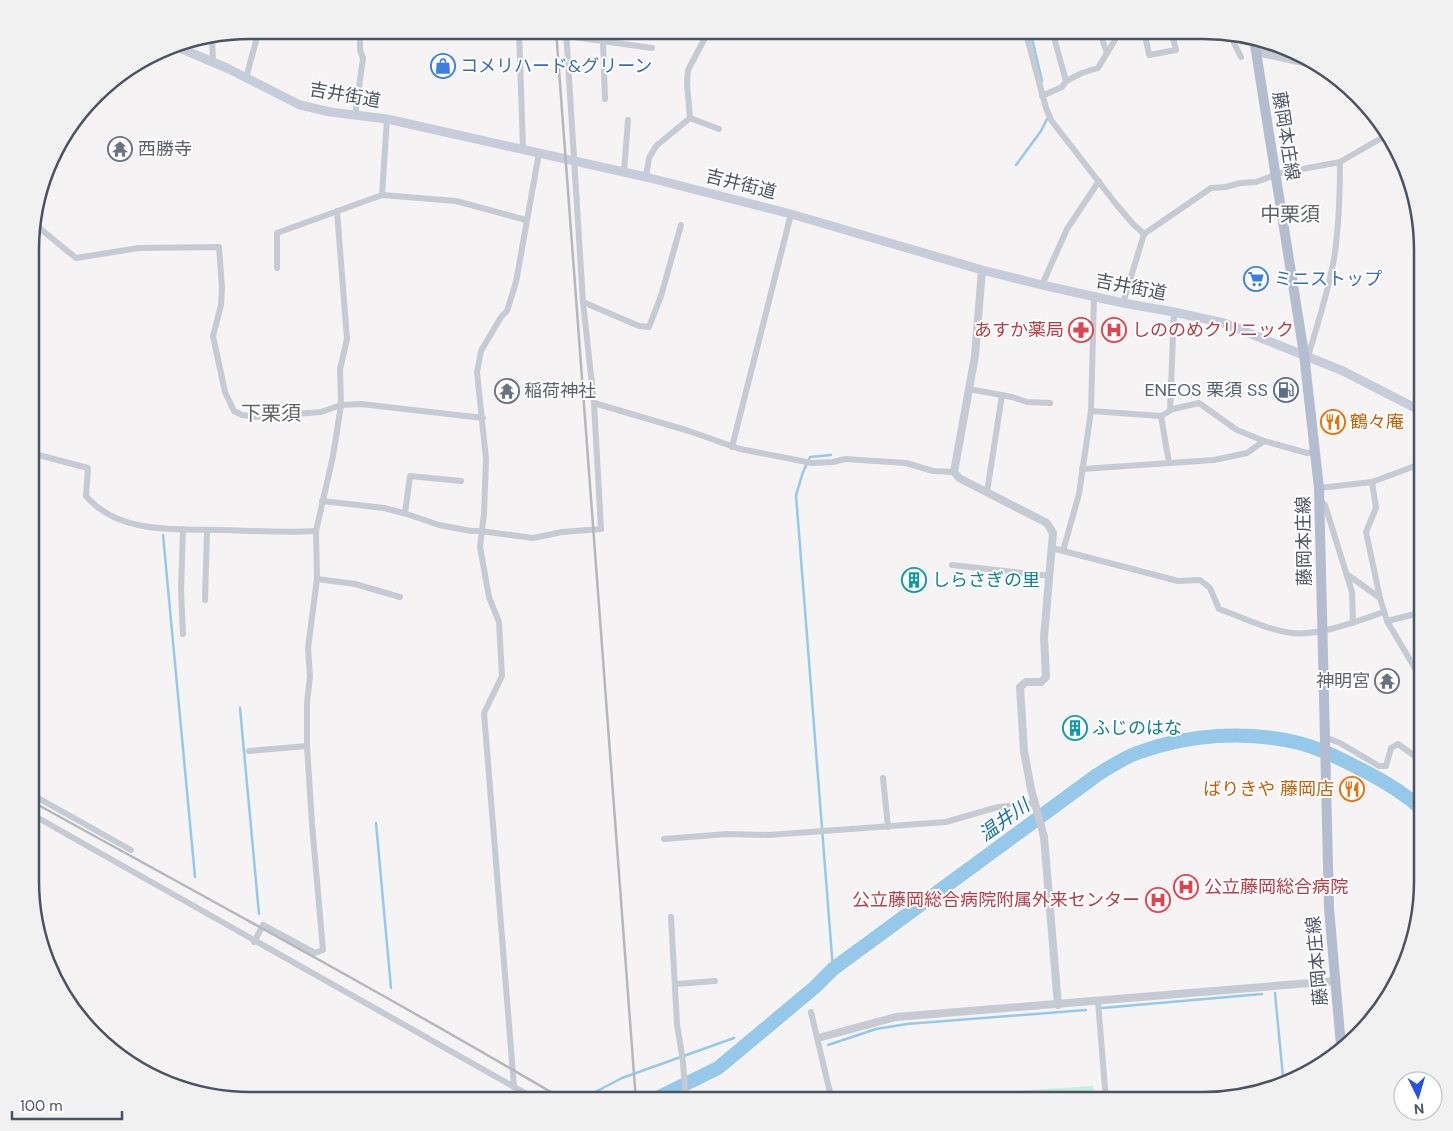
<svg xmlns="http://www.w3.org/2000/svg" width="1453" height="1131" viewBox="0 0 1453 1131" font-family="'DM Sans','Noto Sans JP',sans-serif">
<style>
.green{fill:#c5eedd}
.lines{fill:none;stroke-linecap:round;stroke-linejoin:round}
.stream{stroke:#95c8e9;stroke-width:2.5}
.river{stroke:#95c8e9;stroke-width:14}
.minor{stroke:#c5cad3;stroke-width:6}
.tertiary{stroke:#c5cad3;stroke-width:8}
.secondary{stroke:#c7ccda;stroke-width:9}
.primary{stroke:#b4bdcf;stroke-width:10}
.rail{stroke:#b5b7bc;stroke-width:2.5}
.labels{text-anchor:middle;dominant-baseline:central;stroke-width:4;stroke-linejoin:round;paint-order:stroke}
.shop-label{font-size:18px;fill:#366cbe;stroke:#fff;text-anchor:start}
.street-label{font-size:18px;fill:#4b5260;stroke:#fff}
.worship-label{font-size:18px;fill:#5b616d;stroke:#fff;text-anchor:start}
.health-label{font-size:18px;fill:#be3a42;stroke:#fff;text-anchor:end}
.service-label{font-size:18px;fill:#4e5e75;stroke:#fff;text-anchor:end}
.food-label{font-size:18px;fill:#c56008;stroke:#fff;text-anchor:start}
.culture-label{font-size:18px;fill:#0d838f;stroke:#fff;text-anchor:start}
.water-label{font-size:19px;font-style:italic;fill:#146eaa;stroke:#fff}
.quarter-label{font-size:20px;fill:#5f6167;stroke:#fff}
.rim{fill:none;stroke:#4b5260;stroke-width:2.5}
</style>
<rect width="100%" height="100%" fill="#f5f3f3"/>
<polygon class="green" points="1093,1086 1095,1101 866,1101"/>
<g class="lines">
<g class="stream">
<polyline points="1030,30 1042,81"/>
<polyline points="1016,165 1041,131 1047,119"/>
<polyline points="831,455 810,457 803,472 796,495 833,969"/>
<polyline points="163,535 195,877"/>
<polyline points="240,708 259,914"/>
<polyline points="376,823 391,988"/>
<polyline points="1275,993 1283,1077 1300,1075"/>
<polyline points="1102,1008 1262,994"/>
<polyline points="828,1045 876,1029 907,1024 1086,1010"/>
<polyline points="578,1101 622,1078 734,1038"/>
</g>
<path class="river" d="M651,1101L718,1068L815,987L833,969L1097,775C1110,767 1123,758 1137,753C1188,734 1246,730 1299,743C1322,749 1345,761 1366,772C1386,782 1406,795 1423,810"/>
<g class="minor">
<polyline points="519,30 523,149"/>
<polyline points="1025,30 1046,108 1051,120 1116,204 1133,224 1144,234"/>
<polyline points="1099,30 1107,53"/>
<polyline points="1144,30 1149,55 1176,50 1171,30"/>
<polyline points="1229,33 1241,57"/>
<polyline points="212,36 213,63"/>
<polyline points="567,36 652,48"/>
<polyline points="1055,41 1066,81"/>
<polyline points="603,42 605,99"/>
<polyline points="246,78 259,30"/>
<polyline points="1042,96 1062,87 1066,81 1082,73 1098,68 1121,30"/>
<polyline points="355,116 363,58 360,50 360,30"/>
<polyline points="690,118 719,129"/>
<polyline points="624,172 628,120"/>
<polyline points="646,177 649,158 656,146 690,118 687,84 688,70 706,36 707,30"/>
<polyline points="382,195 387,119"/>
<polyline points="32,222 76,258 139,248 219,247 222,288 221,305 213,336 225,392 234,411 242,415 258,417 321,412 341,405 361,404 483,418"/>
<polyline points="277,268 277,233 382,195 456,201 526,220"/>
<polyline points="1042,285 1067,229 1099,181"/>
<polyline points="583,302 639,326 649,327 661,296 681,225"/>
<polyline points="1123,303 1144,234 1211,188 1226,187 1240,183 1256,182 1281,173 1340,162 1385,136"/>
<path d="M1308,356C1318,324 1328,292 1334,259C1339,227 1340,194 1340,162"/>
<polyline points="969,389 1012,397 1027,402 1050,403"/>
<polyline points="594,403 689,431 740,449 812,463 833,462 845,459 906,463 933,471 954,472"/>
<polyline points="1170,410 1174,312"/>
<polyline points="1091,411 1161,416 1173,409 1199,403 1237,430 1264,441"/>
<polyline points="1161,416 1169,463"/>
<polyline points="732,447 791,214"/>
<path d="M31,453L88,468L86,496C119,535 178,529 224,530C255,531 285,533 316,531"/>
<polyline points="1082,469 1214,460 1247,453 1264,441 1307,453 1316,452"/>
<polyline points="1372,482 1376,508 1366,532 1380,598 1387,621 1416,670 1423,669"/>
<polyline points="1319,488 1372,482 1423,463"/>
<polyline points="987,492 1002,395"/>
<polyline points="1319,499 1325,505 1352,592 1353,623"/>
<polyline points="322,501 384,508 407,514 439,525 471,531 481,531 533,538 562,532 601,529 594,403 583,302 566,30"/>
<polyline points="405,513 410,476 461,481"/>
<polyline points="183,529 181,591 183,634"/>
<path d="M1052,548L1178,581L1200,580L1210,588L1219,609C1242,617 1267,630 1292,633C1319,636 1358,621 1384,612"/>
<polyline points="1063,551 1079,494 1091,411 1094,297"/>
<polyline points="952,565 1050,576"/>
<polyline points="1348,575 1380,598"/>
<polyline points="317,579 355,584 400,597"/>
<polyline points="205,600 207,530"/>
<polyline points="1387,621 1423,612"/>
<polyline points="1325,737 1340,743 1379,766 1386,766 1391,748 1398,744 1423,762"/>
<polyline points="249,751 307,746"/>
<polyline points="883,778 888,827"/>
<polyline points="31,794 131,850"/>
<path d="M31,814C200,910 369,1006 539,1101"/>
<polyline points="664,839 727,834 769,835 946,822 998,807 1036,803"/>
<polyline points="671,917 677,1024 683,1062 686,1101"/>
<polyline points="254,942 263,925 315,953 323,950 312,824 307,746 307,703 310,676 308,648 317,579 316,531 333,456 341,405 340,369 347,339 337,211"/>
<polyline points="676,984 715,981"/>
<polyline points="1098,1001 1106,1101"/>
<polyline points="811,1012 832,1101"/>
<polyline points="514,1087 484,713 502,676 499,622 489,597 480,547 484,514 486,459 477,372 481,351 501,317 507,311 516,282 539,153"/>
</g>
<g class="tertiary">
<polyline points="1254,39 1286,47"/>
<polyline points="1256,52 1317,65"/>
<polyline points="982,270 975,356 954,472 959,478 1047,523 1053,533 1044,637 1046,677 1041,682 1026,682 1020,687 1024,751 1031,789 1044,837 1058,1005"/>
<polyline points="818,1038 896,1017 1335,981"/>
</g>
<polyline class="secondary" points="173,45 229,69 300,105 330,112 387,119 646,177 791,214 982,270 1042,285 1123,303 1174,312 1224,323 1343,371 1423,412"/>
<polyline class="primary" points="1254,39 1304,354 1319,488 1329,908 1341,1046"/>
<g class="rail">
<polyline points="556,30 636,1101"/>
<path d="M31,801C210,900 390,997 566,1101"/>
</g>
</g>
<defs>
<symbol id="shop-ring" viewBox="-11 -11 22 22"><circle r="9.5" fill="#fff" stroke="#3f7fe0" stroke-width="1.5"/><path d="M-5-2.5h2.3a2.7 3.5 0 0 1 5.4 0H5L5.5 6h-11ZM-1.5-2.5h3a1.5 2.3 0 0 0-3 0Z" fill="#3f7fe0"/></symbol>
<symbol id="temple-ring" viewBox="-11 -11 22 22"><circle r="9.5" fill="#fff" stroke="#6b7280" stroke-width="1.5"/><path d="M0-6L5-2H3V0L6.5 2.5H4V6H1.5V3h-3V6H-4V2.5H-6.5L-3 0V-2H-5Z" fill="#6b7280"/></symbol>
<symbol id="supermarket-ring" viewBox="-11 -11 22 22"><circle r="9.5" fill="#fff" stroke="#3f7fe0" stroke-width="1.5"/><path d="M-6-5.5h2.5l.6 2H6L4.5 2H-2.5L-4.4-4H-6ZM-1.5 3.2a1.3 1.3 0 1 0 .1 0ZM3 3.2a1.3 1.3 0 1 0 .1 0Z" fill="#3f7fe0"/></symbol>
<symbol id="pharmacy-ring" viewBox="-11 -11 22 22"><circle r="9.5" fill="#fff" stroke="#e0444e" stroke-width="1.5"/><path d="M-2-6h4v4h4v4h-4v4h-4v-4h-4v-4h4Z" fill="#e0444e"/></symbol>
<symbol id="hospital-ring" viewBox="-11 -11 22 22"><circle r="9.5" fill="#fff" stroke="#e0444e" stroke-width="1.5"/><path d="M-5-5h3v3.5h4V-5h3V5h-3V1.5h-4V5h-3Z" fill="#e0444e"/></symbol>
<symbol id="fuel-ring" viewBox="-11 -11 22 22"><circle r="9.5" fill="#fff" stroke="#5c6f8a" stroke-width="1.5"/><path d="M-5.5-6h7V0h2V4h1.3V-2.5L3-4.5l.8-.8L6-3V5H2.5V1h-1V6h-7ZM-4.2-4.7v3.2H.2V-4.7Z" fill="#5c6f8a"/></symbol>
<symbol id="restaurant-ring" viewBox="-11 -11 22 22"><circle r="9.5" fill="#fff" stroke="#e8710a" stroke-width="1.5"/><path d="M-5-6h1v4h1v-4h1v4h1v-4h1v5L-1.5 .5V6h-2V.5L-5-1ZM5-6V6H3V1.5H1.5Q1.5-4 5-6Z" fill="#e8710a"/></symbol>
<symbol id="building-ring" viewBox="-11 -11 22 22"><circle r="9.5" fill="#fff" stroke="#0f9aa8" stroke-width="1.5"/><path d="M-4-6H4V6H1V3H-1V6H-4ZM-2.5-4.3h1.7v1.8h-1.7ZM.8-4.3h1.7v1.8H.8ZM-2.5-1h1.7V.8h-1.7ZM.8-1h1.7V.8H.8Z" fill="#0f9aa8"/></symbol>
</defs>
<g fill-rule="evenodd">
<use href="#shop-ring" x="429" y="52" width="28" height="28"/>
<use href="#temple-ring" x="106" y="135" width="28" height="28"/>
<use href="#supermarket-ring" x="1242" y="265" width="28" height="28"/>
<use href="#pharmacy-ring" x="1067" y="316" width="28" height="28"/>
<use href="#hospital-ring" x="1100" y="316" width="28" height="28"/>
<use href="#fuel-ring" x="1272" y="376" width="28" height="28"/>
<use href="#temple-ring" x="493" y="377" width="28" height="28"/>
<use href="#restaurant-ring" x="1319" y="408" width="28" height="28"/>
<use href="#building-ring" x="900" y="566" width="28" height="28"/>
<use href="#temple-ring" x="1373" y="667" width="28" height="28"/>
<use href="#building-ring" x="1061" y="714" width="28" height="28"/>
<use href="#restaurant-ring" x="1338" y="775" width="28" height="28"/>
<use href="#hospital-ring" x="1172" y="873" width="28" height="28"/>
<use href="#hospital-ring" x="1144" y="886" width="28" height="28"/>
</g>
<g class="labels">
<g class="shop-label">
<text x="460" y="66">コメリハード&amp;グリーン</text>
<text x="1274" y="279">ミニストップ</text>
</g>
<g class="street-label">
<text transform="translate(345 95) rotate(10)">吉井街道</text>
<text transform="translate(1286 136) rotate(81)">藤岡本庄線</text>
<text transform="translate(741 184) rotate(14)">吉井街道</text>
<text transform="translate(1131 287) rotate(11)">吉井街道</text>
<text transform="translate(1304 541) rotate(-91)">藤岡本庄線</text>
<text transform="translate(1317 961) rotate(-95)">藤岡本庄線</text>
</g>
<g class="worship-label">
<text x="138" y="149">西勝寺</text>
<text x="524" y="391">稲荷神社</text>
<text x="1370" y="681" text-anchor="end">神明宮</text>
</g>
<g class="health-label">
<text x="1064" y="330">あすか薬局</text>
<text x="1132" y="330" text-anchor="start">しののめクリニック</text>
<text x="1204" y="887" text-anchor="start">公立藤岡総合病院</text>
<text x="1140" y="900">公立藤岡総合病院附属外来センター</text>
</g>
<g class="service-label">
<text x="1268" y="390">ENEOS 栗須 SS</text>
</g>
<g class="food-label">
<text x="1350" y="422">鶴々庵</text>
<text x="1334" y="789" text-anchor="end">ばりきや 藤岡店</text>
</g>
<g class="culture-label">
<text x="932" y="580">しらさぎの里</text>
<text x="1092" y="728">ふじのはな</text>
</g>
<g class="water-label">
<text transform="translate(1004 820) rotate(-36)">温井川</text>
</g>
<g class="quarter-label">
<text x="1290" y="214">中栗須</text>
<text x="271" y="413">下栗須</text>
</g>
</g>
<path d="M0 0H1453V1131H0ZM250 39H1203A211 211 0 0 1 1414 250V881A211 211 0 0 1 1203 1092H250A211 211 0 0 1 39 881V250A211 211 0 0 1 250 39Z" fill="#f1f1f2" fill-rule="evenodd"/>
<path class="rim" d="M250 39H1203A211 211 0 0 1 1414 250V881A211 211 0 0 1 1203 1092H250A211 211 0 0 1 39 881V250A211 211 0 0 1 250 39Z"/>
<g transform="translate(1418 1096) rotate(175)"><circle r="24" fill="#ffffff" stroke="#b7babf"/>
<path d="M0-4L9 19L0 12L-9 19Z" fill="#2553dd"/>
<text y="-8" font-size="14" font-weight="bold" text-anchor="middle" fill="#4b5260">N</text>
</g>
<path d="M12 1111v8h110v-8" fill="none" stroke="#4b5260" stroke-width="2.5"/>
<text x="20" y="1111" font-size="15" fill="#4b5260" stroke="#ffffff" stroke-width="4" paint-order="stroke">100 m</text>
</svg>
